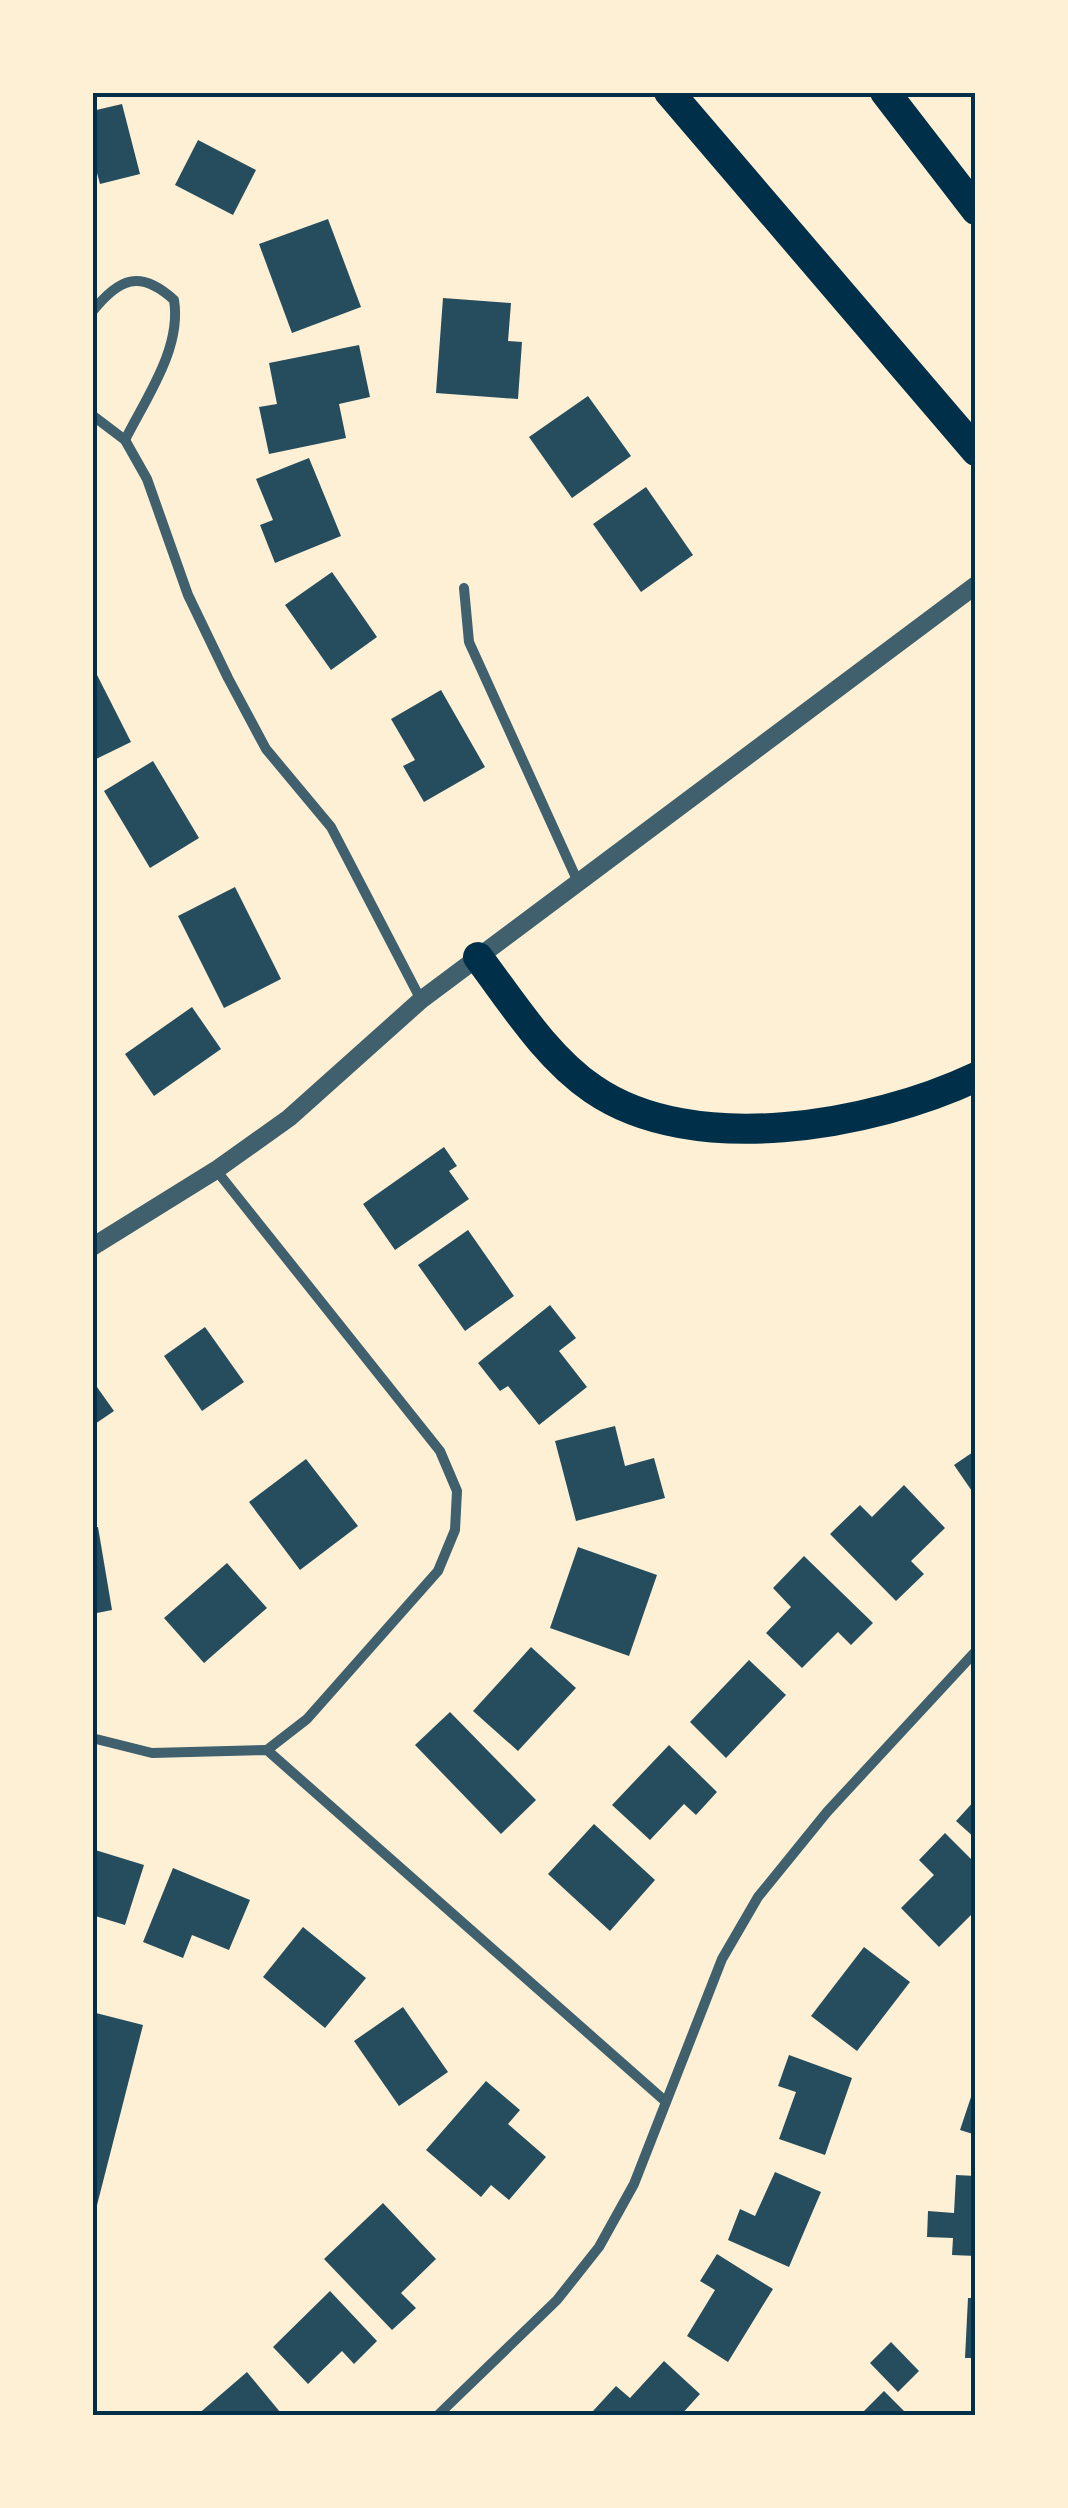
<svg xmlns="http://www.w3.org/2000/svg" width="1068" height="2508" viewBox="0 0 1068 2508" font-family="Lato,sans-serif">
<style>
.building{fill:#264d5e}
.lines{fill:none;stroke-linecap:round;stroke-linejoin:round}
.minor{stroke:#3f606c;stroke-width:10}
.tertiary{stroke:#3f606c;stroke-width:18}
.motorway{stroke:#003049;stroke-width:30}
.neatline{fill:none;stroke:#003049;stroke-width:4}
</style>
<rect width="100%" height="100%" fill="#fdf0d5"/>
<g class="building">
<polygon points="122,104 140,174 100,184 97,173 92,174 92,111"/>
<polygon points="198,140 256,170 233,215 175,185"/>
<polygon points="328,219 361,307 292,333 259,244"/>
<polygon points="443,298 511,303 508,341 522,342 518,399 436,393"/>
<polygon points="359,345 370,397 339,404 346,438 269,454 259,407 277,404 269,363"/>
<polygon points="588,396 631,456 572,498 529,437"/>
<polygon points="309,458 341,536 275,563 260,525 273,520 256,479"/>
<polygon points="646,487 693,555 641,592 593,524"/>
<polygon points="332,572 377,637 331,670 285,605"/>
<polygon points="92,665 131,742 92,761"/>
<polygon points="441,690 485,767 424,802 403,766 415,760 391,719"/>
<polygon points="153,761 199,838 150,868 104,791"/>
<polygon points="235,887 281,979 224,1008 178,916"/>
<polygon points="192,1007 221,1049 154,1096 125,1054"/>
<polygon points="444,1147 457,1166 449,1171 469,1199 395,1250 363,1204"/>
<polygon points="468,1230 514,1296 465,1331 418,1265"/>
<polygon points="550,1305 576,1338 559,1351 587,1387 539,1425 508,1386 500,1391 478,1363"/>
<polygon points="205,1327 244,1382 202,1411 164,1356"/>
<polygon points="92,1380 114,1411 92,1426"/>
<polygon points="615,1426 625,1466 654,1458 665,1498 576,1521 555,1441"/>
<polygon points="976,1450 976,1497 954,1465"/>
<polygon points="306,1459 358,1526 300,1570 249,1502"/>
<polygon points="904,1485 945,1528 911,1561 924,1574 896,1601 830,1534 860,1505 872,1517"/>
<polygon points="98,1527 112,1610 92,1614 92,1528"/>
<polygon points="578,1547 657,1575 629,1656 550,1628"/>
<polygon points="804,1556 873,1623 851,1645 838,1632 802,1668 766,1633 791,1607 773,1588"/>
<polygon points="227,1563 267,1608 204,1663 164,1618"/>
<polygon points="531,1647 576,1688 518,1751 473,1711"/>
<polygon points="749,1660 786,1695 726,1758 690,1722"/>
<polygon points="450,1712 536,1800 501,1834 415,1745"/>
<polygon points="669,1745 717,1792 696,1815 684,1804 650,1840 612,1805"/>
<polygon points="976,1799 976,1839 956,1821"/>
<polygon points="594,1824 655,1880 610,1931 548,1874"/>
<polygon points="945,1833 976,1864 976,1910 939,1947 901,1908 934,1875 919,1860"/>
<polygon points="92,1849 144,1865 125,1925 92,1915"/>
<polygon points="173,1868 250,1900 229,1950 192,1935 183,1958 143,1942"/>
<polygon points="303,1927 366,1978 325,2028 263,1977"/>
<polygon points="864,1947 910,1982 857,2051 811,2016"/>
<polygon points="403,2007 448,2072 399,2106 354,2041"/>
<polygon points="92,2012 143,2025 94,2217 92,2217"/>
<polygon points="789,2055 852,2078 825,2155 779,2139 796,2092 778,2086"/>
<polygon points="486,2081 520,2110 508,2124 546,2157 509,2200 491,2185 481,2197 426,2150"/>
<polygon points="975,2085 976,2085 976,2135 960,2130"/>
<polygon points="775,2172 821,2192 789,2267 728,2240 740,2209 755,2216"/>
<polygon points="956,2175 976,2176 976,2256 952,2255 953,2238 927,2237 928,2211 954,2213"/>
<polygon points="383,2203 436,2259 401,2293 416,2308 392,2330 324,2259"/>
<polygon points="717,2254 773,2289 728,2362 687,2336 715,2290 700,2281"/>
<polygon points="330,2291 377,2341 354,2364 342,2351 308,2384 273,2347"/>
<polygon points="968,2298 976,2298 976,2358 965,2358"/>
<polygon points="891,2342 919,2371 898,2392 870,2363"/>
<polygon points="664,2361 700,2394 680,2416 598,2416 593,2411 616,2386 630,2398"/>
<polygon points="247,2372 280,2412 276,2416 196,2416"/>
<polygon points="884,2391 909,2416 859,2416"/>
</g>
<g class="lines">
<g class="minor">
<path d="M92,312C119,278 140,269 174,300C182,348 146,398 125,440"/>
<polyline points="92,415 125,440 147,479 188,595 228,678 266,749 331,827 421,1000"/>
<polyline points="464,588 469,642 578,882"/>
<polyline points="216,1170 440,1451 457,1491 455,1530 438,1571 307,1719 267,1750"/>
<polyline points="92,1738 152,1753 267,1750 665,2101"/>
<polyline points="437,2416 557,2300 599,2247 634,2184 722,1959 758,1897 827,1812 976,1651"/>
</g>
<polyline class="tertiary" points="92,1247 216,1170 289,1118 421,1000 976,585"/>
<g class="motorway">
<polyline points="669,92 976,451"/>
<polyline points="885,92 976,210"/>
<path d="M478,957C512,1002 546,1057 593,1089C693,1158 872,1126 976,1077"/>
</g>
</g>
<rect width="1068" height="2508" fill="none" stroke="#fdf0d5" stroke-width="190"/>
<rect x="95" y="95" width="878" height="2318" class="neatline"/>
</svg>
